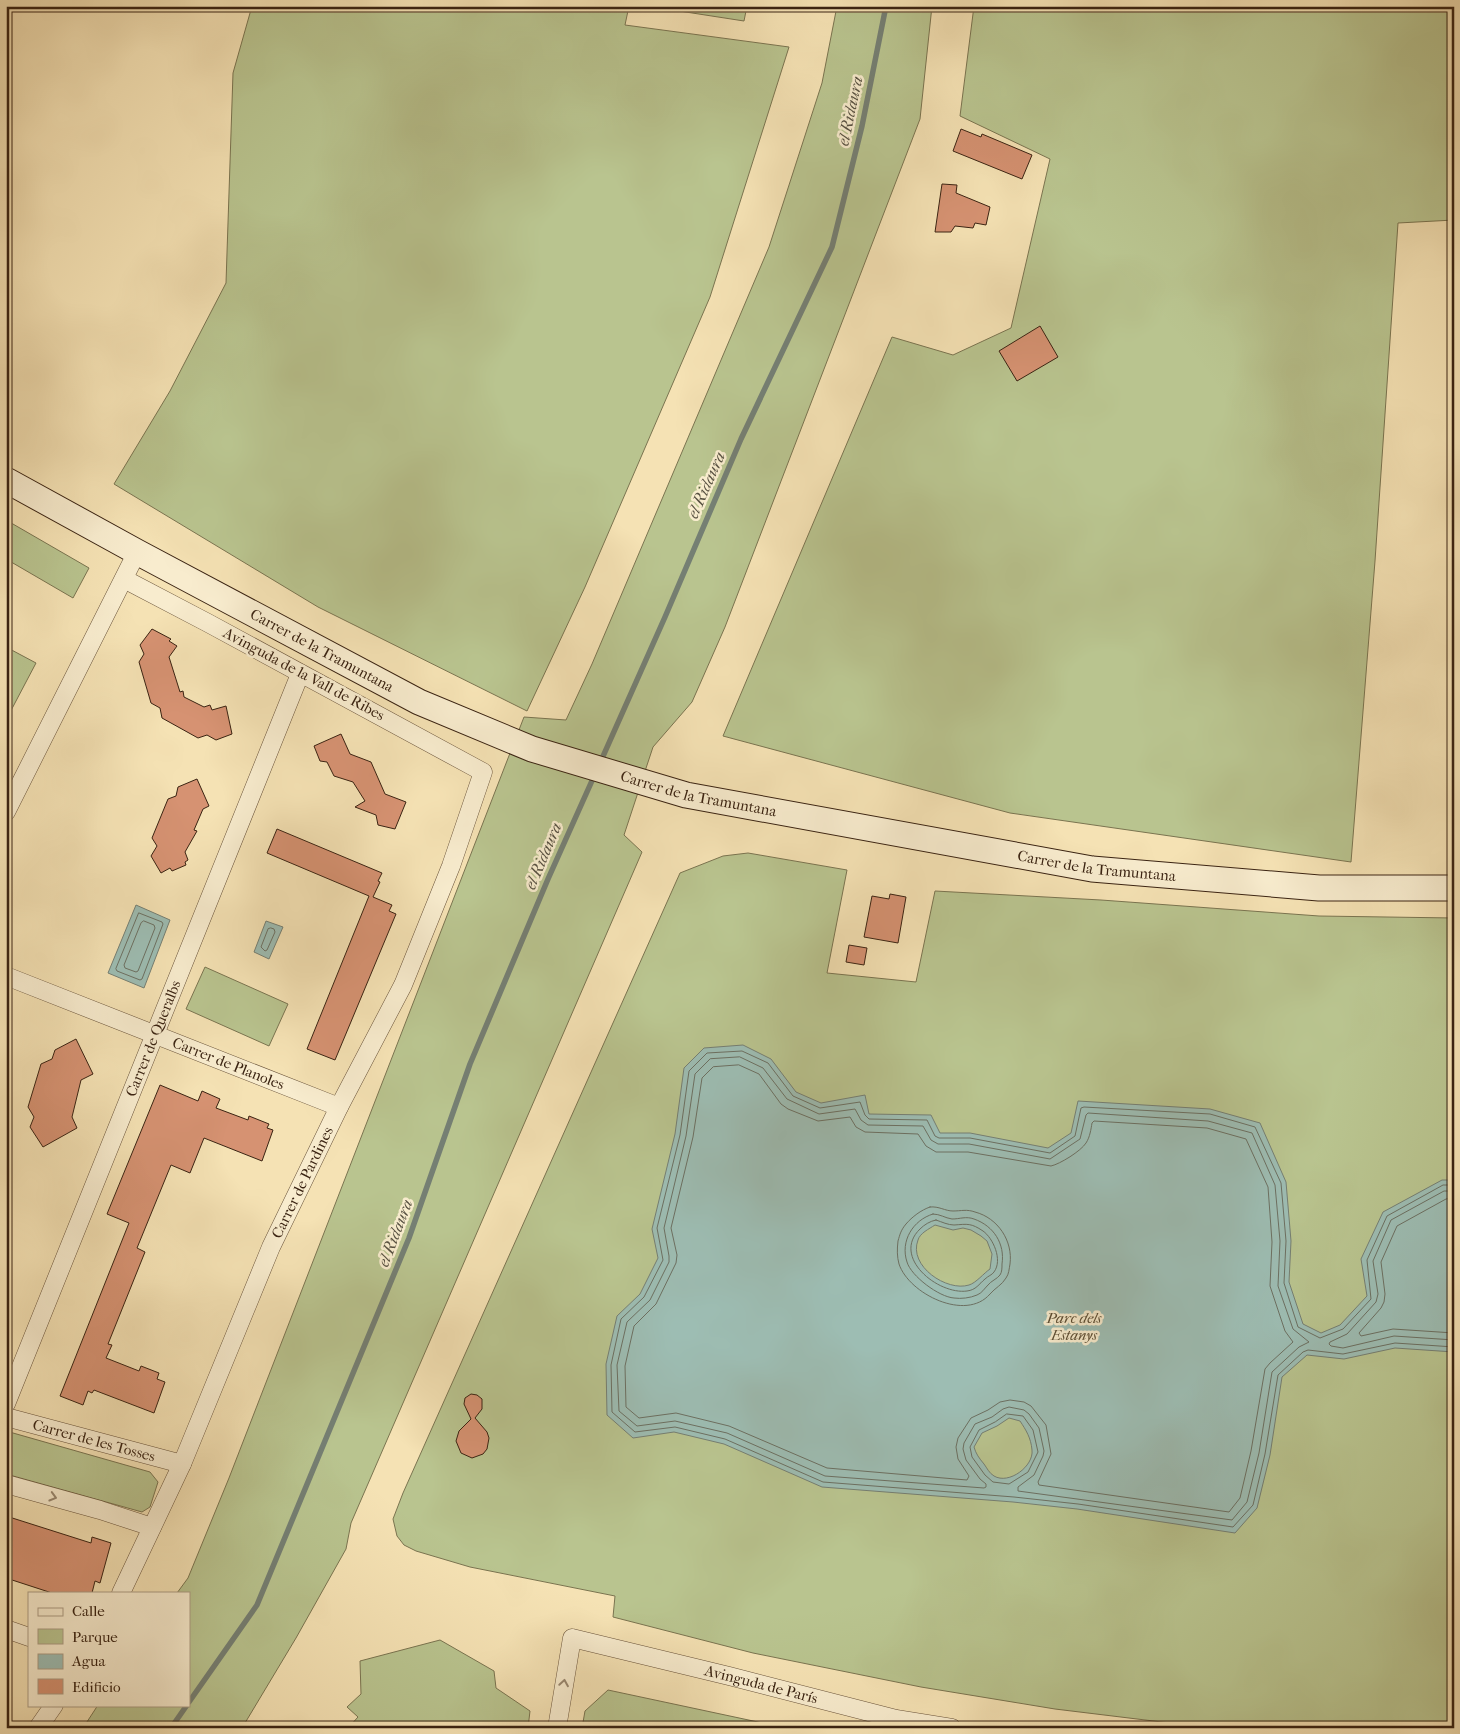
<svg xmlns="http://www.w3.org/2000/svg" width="1460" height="1734" viewBox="0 0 1460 1734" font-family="'IM FELL French Canon',serif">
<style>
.green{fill:#b9c48f;stroke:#7a7450}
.water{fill:#9dbdb3;stroke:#757f73;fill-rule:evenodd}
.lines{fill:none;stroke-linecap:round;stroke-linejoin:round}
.shore{stroke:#6c7062;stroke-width:1}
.stream{stroke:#757f73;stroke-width:5.5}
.building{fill:#d69272;stroke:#3a2312}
.street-casing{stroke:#69533a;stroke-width:19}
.secondary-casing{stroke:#3a2312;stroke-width:27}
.street{stroke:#f8ecce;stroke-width:18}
.secondary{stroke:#f8ecce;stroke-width:25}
.oneway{stroke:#998870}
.labels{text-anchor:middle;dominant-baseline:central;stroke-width:5;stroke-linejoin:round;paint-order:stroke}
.street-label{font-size:15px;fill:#3a2312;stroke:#f8ecce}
.park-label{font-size:15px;font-style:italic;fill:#5a4b31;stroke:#f8ecce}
.water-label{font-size:16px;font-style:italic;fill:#585142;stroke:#f8ecce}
</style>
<rect width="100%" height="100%" fill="#f5e2b4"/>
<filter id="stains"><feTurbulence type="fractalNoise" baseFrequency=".004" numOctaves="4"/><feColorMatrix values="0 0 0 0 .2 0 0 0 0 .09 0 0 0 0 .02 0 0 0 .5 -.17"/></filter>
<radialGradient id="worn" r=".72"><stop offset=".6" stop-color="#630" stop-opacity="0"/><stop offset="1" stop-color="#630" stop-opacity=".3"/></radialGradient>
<g class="green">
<polygon points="252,6 629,6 625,25 789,47 710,297 585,587 527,711 318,607 114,484 170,391 226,283 233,73"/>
<polygon points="647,6 747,6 744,21"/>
<polygon points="837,6 932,6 920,119 725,627 692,702 653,747 624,835 642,852 351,1523 346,1549 296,1638 242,1728 83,1728 98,1705 189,1705 189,1593 177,1593 188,1578 229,1478 524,717 566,720 592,664 769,247 822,83"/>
<polygon points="974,6 1454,6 1454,220 1398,223 1375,561 1351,862 1010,813 723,736 892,337 953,355 1011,328 1050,159 960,116"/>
<polygon points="6,520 89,568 73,598 6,559"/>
<polygon points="6,647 36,663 6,720"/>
<polygon points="748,853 847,870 827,973 916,982 935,891 1101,900 1319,916 1454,918 1454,1728 1211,1728 1055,1709 921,1687 753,1653 613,1617 615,1596 470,1567 416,1551 404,1545 397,1536 393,1519 403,1493 680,873 723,856"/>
<polygon points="205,967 288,1004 269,1046 186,1009"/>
<polygon points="6,1431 150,1472 158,1482 150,1507 142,1512 6,1474"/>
<polygon points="440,1640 494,1671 496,1688 530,1711 528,1728 348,1728 358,1717 347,1707 361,1694 360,1661"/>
<polygon points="608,1690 786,1728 582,1728 585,1711"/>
</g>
<g class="water">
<polygon points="136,905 170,920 144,988 108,973"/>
<polygon points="266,921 283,927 269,959 254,952"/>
<path d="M743,1045L771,1059L796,1092L821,1103L865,1095L869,1114L931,1115L940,1133H970L1048,1148L1071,1133L1078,1101L1210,1109L1260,1123L1286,1182L1291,1241L1289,1282L1303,1324L1321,1333L1340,1325L1367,1296L1361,1259L1383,1212L1442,1180H1454V1352L1395,1348L1344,1359L1307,1355L1282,1377L1270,1455L1257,1508L1235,1533L1077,1509L1013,1502L822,1487L724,1444L674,1432L633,1438L607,1415L606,1364L617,1316L640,1294L658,1258L652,1229L675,1134L684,1068L704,1048ZM935,1225L953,1230L963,1228L971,1230L981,1236L987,1241L992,1254L990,1269C984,1273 976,1283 969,1285C947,1292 908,1266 918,1240C920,1233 929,1229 935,1225ZM1009,1418L1020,1421C1026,1430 1031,1438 1032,1450C1034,1466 1009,1485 994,1476C989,1473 987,1468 984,1464C979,1458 976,1454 974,1447L982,1433L997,1426Z"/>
</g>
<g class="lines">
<g class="shore">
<polygon points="139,913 162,922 163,924 142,979 140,980 117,971 116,969"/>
<polygon points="144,921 154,925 155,928 138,971 136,972 125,968 124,965 141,923"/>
<polygon points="271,928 274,929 275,932 267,950 265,951 261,947 268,929"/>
<polygon points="740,1057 763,1068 787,1099 819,1114 855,1109 861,1120 868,1125 923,1126 931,1140 938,1144 969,1144 1050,1159 1080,1139 1086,1115 1088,1113 1208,1121 1252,1133 1275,1185 1280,1241 1278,1286 1293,1329 1309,1342 1299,1347 1272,1372 1259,1453 1247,1502 1232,1520 1018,1491 1018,1487 1034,1475 1043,1456 1044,1451 1039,1428 1029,1414 1024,1410 1009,1407 1003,1409 992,1417 975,1424 964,1443 963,1449 966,1460 980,1479 986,1484 986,1487 984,1488 825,1476 727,1433 675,1421 637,1426 619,1411 617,1365 627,1322 650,1300 669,1262 669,1256 664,1228 686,1136 695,1074 710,1059"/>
<path d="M739,1065L759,1074L781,1104L788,1109L818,1121L850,1117L856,1127L865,1132L918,1134L926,1146L936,1152H968L1051,1166C1060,1164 1081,1151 1086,1143C1090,1137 1091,1129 1092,1123L1094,1121L1207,1128L1246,1139L1268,1187L1272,1242L1270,1286L1285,1331L1293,1342L1270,1363L1265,1369L1251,1451L1240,1498L1229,1512L1039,1485L1038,1482L1051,1454L1046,1425L1031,1406L1024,1402L1010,1400L1000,1402L988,1410L971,1418L958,1438L956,1447L958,1459L969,1476L967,1480L827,1468L729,1426L676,1413L639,1418L626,1407L625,1366L634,1326L656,1304L676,1263L677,1255L671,1228L693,1137L702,1078L713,1067Z"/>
<polyline points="1454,1185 1443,1185 1387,1216 1367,1260 1371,1299 1343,1329 1320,1338 1298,1327 1284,1283 1286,1241 1281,1183 1255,1127 1210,1114 1084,1107 1081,1108 1075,1136 1050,1153 970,1138 939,1138 935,1136 927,1120 869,1119 865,1115 860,1102 820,1108 793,1096 768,1063 742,1051 707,1053 689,1071 680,1135 657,1228 663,1260 644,1297 621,1319 611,1365 612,1412 635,1432 675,1427 725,1439 823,1482 1014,1497 1078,1504 1233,1527 1253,1505 1265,1454 1278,1375 1303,1352 1308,1350 1343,1354 1395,1343 1454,1347"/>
<polyline points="1454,1191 1444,1191 1391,1220 1373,1261 1378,1294 1376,1302 1347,1334 1330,1342 1329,1344 1331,1346 1343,1348 1394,1336 1454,1340"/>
<polyline points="1454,1198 1446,1199 1397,1226 1381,1262 1385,1294 1384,1302 1381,1308 1359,1333 1361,1336 1393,1329 1454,1333"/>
<path d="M930,1207C939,1206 945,1211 953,1211C961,1211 967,1209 975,1212C998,1218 1013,1241 1010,1264C1009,1269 1009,1274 1006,1278C1002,1285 995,1288 990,1294C966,1322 909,1294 899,1264C897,1257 897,1249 898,1241C900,1234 901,1230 906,1224C912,1217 921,1210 930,1207Z"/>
<path d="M933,1214C940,1214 945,1218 952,1219C960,1219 966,1216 974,1219C994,1226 1005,1244 1002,1264C1002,1268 1002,1272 1000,1275C997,1279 991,1281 988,1285C984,1289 982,1293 977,1295C970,1298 961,1299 954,1298C939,1297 911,1276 907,1262C900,1241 913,1220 933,1214Z"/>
<path d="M936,1220C942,1222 948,1225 954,1225C968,1224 971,1223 983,1231C993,1238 1003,1260 994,1272C992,1275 988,1276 985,1279C979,1284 976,1290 967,1291C938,1295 891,1257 920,1229C924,1225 930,1221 936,1220Z"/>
<polygon points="1007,1414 1023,1416 1033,1430 1038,1452 1028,1472 1009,1484 993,1482 985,1475 972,1457 970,1447 979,1430 995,1422"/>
</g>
<g class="stream">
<polyline points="600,763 665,617 741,439 832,247 862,126 886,6"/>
<polyline points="189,1702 257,1605 409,1238 470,1064 548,879 595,774"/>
<polyline points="171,1728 187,1705"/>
</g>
</g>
<g class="building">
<polygon points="961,129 981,137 982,134 1032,155 1022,179 953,151"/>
<polygon points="942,184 957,185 956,193 990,207 986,225 975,223 973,228 955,226 951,232 935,232"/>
<polygon points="1040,326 1058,357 1017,381 999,351"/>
<polygon points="152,629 171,639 169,641 177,646 169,657 180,692 183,691 184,697 204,707 210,705 212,710 226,706 232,734 216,740 207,735 198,738 162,718 160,708 151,703 139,662 144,654 140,645"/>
<polygon points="341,734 350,754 371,762 385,794 406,802 395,829 378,825 376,815 355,807 365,801 353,782 334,776 327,762 320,761 314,746"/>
<polygon points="197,779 209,806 203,809 194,830 197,831 185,852 188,860 185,862 186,865 172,871 170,868 161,873 151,856 157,846 152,838 168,799 176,796 178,787"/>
<polygon points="277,829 382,873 378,881 380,882 373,897 392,905 389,911 396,914 335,1060 307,1049 369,896 267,853"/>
<polygon points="890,894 906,897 898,943 864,937 872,896 889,899"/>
<polygon points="849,945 867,948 864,965 846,962"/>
<polygon points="76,1039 93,1074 81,1080 72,1117 77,1128 43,1147 30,1127 34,1117 28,1107 41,1064 52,1059 55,1050"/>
<polygon points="160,1085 198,1101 202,1091 220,1099 216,1108 248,1120 249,1116 269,1124 267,1128 273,1130 262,1161 204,1138 190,1173 171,1165 137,1248 145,1252 108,1344 112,1345 106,1358 139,1371 141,1366 159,1373 157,1379 165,1382 154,1413 94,1390 92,1393 88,1391 83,1405 60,1396 129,1223 107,1214"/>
<polygon points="471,1394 477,1395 482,1399 482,1409 475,1418 487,1432 489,1438 487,1449 483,1454 472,1458 461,1453 456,1441 459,1431 471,1419 464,1404 465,1398"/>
<polygon points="6,1516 91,1543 92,1537 111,1543 100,1583 95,1581 92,1593 52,1593 6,1578"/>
</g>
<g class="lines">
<defs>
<g id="street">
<polyline points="6,812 137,552"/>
<path id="s1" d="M6,976L339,1107"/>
<path id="s2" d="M6,1404L300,674"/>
<path id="s3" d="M6,1417L182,1464"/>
<polyline points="6,1484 100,1510 152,1527"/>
<path id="s4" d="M121,1593L182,1464L271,1247L339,1107L403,985L451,866L483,772L208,623L124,579"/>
<polyline points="6,1629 29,1637"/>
<polyline points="38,1728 54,1705"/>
<path id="s5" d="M557,1728L572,1638L729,1676L896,1719L952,1728"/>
</g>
<g id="secondary">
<path id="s6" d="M6,480L137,552L419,702L532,749L686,795L1092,869L1319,888H1454"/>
</g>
</defs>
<use href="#street" class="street-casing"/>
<use href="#secondary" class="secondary-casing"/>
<use href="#street" class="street"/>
<use href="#secondary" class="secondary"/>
</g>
<defs><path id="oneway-chevron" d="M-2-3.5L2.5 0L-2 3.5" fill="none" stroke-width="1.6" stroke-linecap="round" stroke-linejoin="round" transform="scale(1.25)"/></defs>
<g class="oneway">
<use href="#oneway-chevron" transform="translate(53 1497) rotate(16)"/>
<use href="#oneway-chevron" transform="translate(564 1683) rotate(-81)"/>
</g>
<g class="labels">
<g class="street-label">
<text stroke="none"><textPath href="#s6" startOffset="359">Carrer de la Tramuntana</textPath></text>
<text transform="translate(304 674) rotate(28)">Avinguda de la Vall de Ribes</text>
<text stroke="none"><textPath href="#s6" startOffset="764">Carrer de la Tramuntana</textPath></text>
<text stroke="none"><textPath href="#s6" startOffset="1169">Carrer de la Tramuntana</textPath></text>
<text stroke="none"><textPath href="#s2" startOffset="394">Carrer de Queralbs</textPath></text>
<text stroke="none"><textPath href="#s1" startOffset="239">Carrer de Planoles</textPath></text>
<text stroke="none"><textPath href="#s4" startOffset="449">Carrer de Pardines</textPath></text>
<text stroke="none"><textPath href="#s3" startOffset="91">Carrer de les Tosses</textPath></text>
<text stroke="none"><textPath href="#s5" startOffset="286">Avinguda de París</textPath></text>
</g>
<g class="park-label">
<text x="1074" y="1318">Parc dels<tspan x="1074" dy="17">Estanys</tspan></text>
</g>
<g class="water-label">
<text transform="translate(850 111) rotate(-78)">el Ridaura</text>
<text transform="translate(706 485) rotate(-66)">el Ridaura</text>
<text transform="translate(543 856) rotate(-67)">el Ridaura</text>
<text transform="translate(395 1233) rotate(-69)">el Ridaura</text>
</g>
</g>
<rect width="1460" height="1734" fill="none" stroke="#f5e2b4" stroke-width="25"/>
<rect x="8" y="8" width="1445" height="1719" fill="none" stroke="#3a2312" stroke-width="2.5"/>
<rect x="12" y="12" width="1435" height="1709" fill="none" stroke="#3a2312"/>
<rect x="28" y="1592" width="162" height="115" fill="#f8ecce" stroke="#ac9c83"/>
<rect x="38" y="1608" width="25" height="8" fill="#f8ecce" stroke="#ac9c83"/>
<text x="72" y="1616" font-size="15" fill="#3a2312">Calle</text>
<rect x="38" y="1629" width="25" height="15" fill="#b9c48f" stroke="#ac9c83"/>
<text x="72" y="1642" font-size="15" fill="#3a2312">Parque</text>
<rect x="38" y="1654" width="25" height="15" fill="#9dbdb3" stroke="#ac9c83"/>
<text x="72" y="1666" font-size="15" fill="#3a2312">Agua</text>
<rect x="38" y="1679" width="25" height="15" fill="#d69272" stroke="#ac9c83"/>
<text x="72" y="1692" font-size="15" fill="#3a2312">Edificio</text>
<rect width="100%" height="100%" filter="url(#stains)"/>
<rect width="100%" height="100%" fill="url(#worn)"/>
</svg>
